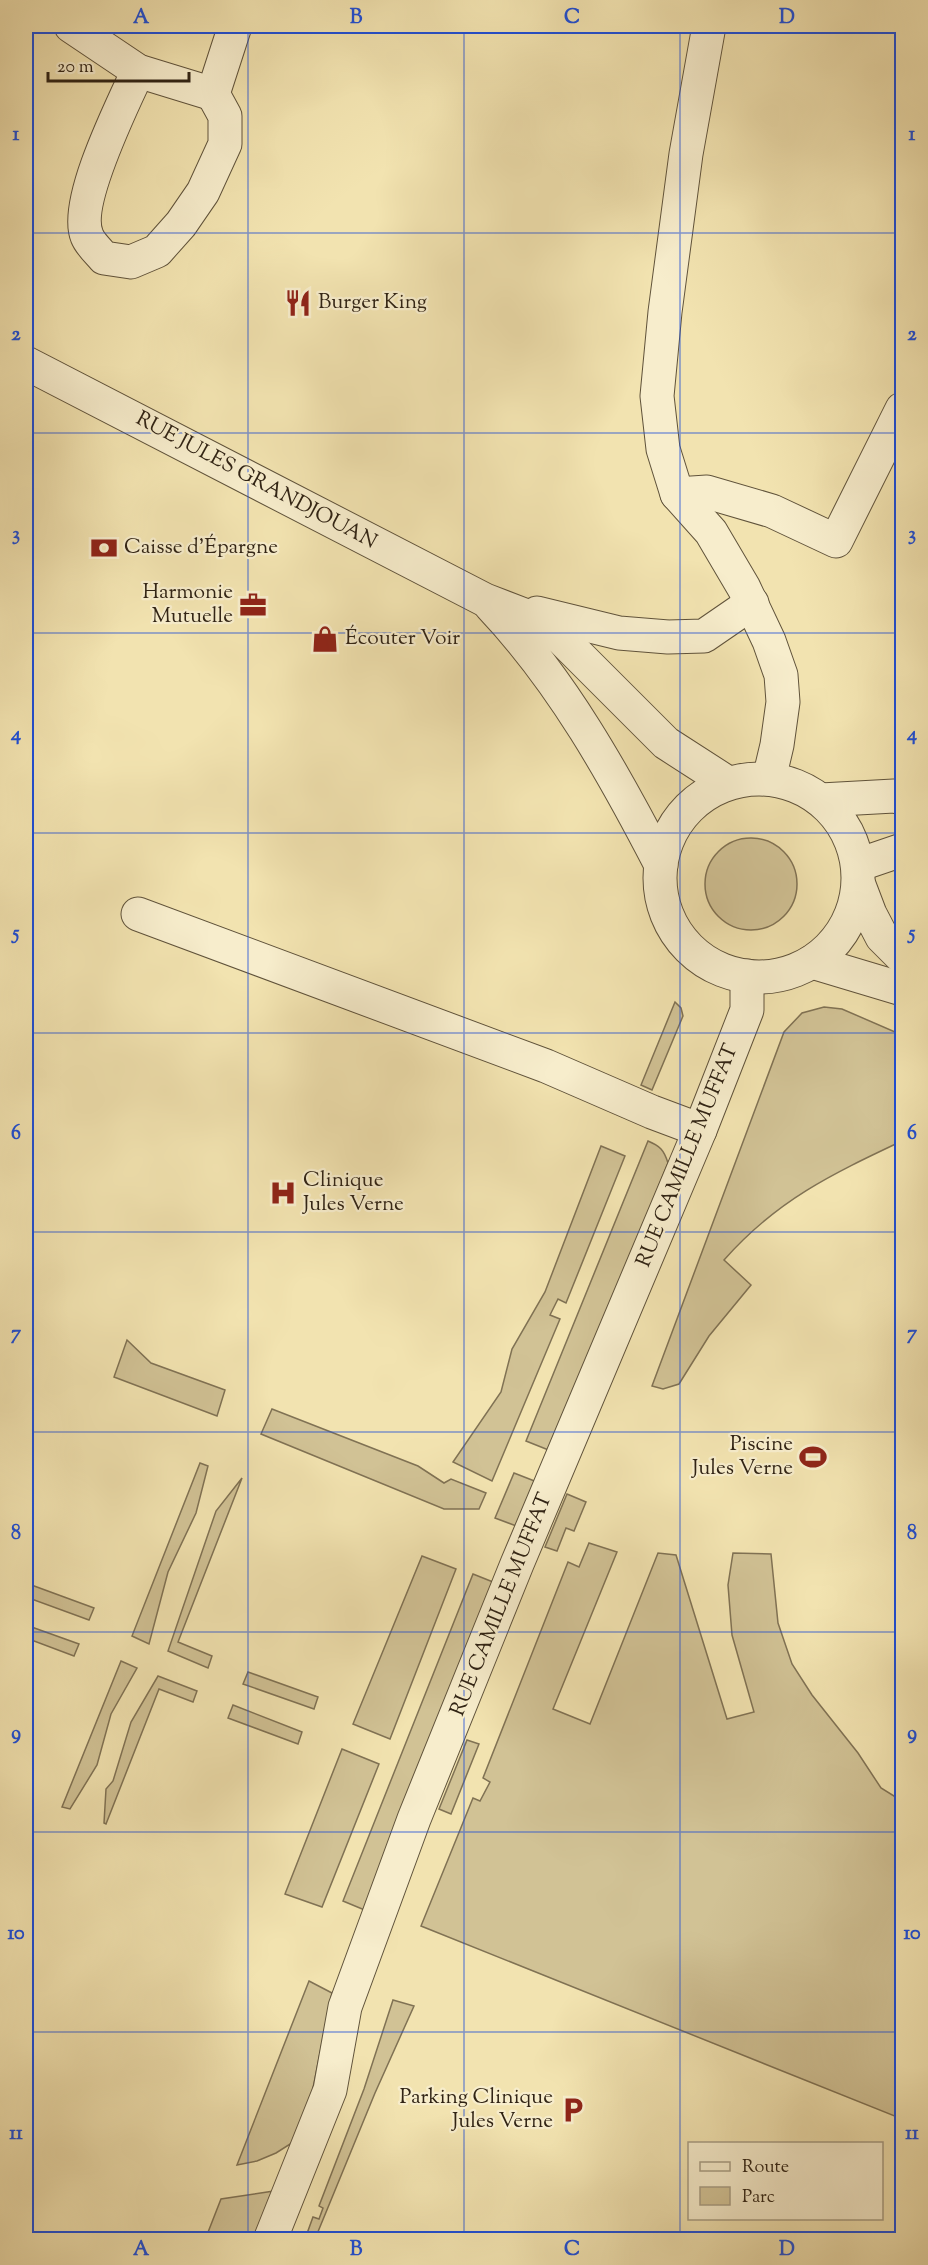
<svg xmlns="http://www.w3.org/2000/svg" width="928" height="2265" viewBox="0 0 928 2265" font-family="'Sorts Mill Goudy',serif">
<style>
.green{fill:#d1c295;stroke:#807254;stroke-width:1.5}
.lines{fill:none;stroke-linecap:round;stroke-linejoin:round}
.minor-casing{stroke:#60533b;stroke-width:35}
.minor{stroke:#f7edcc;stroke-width:33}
.grid{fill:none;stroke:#1d4ed8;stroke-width:1.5;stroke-opacity:0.55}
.labels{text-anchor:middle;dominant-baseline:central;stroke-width:4.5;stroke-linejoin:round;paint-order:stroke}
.poi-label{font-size:21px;fill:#302314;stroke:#f7edcc;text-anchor:start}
.street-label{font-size:21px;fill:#302314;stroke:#f7edcc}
.neatline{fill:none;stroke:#1d4ed8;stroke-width:2}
.grid-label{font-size:20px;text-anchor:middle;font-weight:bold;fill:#1d4ed8}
</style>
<rect width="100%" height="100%" fill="#f2e3b0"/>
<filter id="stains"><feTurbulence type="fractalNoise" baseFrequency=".00333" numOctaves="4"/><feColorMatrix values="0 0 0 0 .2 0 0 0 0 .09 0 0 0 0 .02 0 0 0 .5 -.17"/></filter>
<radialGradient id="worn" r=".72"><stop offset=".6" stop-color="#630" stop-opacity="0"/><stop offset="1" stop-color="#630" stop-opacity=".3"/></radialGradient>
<g class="green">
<circle cx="751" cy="884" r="46"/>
<polygon points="675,1002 681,1008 683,1016 652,1090 641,1085"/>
<path d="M824,1007L842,1009L902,1035V1141C832,1174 777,1200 724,1260L751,1285L709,1336L679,1384L663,1389L652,1386L784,1032L802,1013Z"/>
<path d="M648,1141C660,1146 664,1150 668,1163L551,1451L526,1441Z"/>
<polygon points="601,1146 625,1156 566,1303 558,1299 550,1315 560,1319 492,1481 453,1462 501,1392 512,1349 545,1292"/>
<polygon points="127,1340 151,1363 225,1390 217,1416 114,1377"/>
<polygon points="272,1409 418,1466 444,1483 451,1479 486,1493 479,1509 444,1509 261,1434"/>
<polygon points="200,1463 208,1466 196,1513 168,1572 149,1644 132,1636"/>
<polygon points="514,1473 537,1482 519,1527 495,1518"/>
<polygon points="242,1478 178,1642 212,1656 208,1668 168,1651 216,1511"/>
<polygon points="567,1494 586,1502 574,1531 566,1528 557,1551 545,1547"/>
<polygon points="589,1543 617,1552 553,1709 590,1724 658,1553 676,1555 727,1719 754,1712 732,1635 728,1585 733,1553 771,1554 778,1623 792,1664 812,1695 858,1753 881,1788 902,1801 902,2119 421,1926 473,1798 480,1801 490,1782 483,1778 568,1562 579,1567"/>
<polygon points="422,1556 456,1569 390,1739 353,1724"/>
<polygon points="473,1574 498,1584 367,1911 343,1901"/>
<polygon points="26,1583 94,1608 89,1620 26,1597"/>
<polygon points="26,1625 79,1644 74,1656 26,1638"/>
<polygon points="121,1661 137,1668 111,1714 97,1765 70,1809 62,1807"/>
<polygon points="248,1672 318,1697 314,1709 243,1684"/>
<polygon points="158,1676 197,1691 193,1702 159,1689 106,1824 104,1823 106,1789 113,1781 131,1722"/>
<polygon points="233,1705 302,1732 298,1744 228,1718"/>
<polygon points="467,1740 479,1744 451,1814 439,1809"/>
<polygon points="342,1749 379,1764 322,1907 285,1894"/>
<polygon points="309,1981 332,1993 310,2103 295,2141 276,2153 257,2161 237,2165"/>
<polygon points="393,2000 414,2006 375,2093 315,2239 305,2239 313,2217 319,2219 323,2208 319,2206 364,2089"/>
<polygon points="274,2191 255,2239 205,2240 221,2199"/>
</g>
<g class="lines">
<defs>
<g id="minor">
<polyline points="71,26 138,71 213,94 235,26"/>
<polyline points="709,26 686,154 665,312 657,396 663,449 677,494 711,532 744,588 769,641 781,675 783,702 777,745 769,779"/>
<path d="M138,71C123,104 73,203 87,236C90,244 99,252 104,258L131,262L157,251L181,224L203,192L225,144V116L213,94"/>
<polyline points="26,363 485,600 537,620 563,640 666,743 728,783"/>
<polyline points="677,494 707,492 772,511 836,541 902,409"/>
<path d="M491,606C562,681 614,774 661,865"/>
<polyline points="537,613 619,633 668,637 704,636 752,603"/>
<circle cx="759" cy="878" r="99"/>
<polyline points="821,800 894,796 902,798"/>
<polyline points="858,865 902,850"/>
<polyline points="859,885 870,914 882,937 902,957"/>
<polyline points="138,914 546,1066 652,1112 700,1130"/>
<polyline points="812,962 902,989"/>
<polyline points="270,2240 330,2090 345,2007 414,1819 517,1564 700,1130 747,1010 747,976"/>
</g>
</defs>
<use href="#minor" class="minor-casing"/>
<use href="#minor" class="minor"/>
</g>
<path class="grid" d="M248,26V2240M464,26V2240M680,26V2240M26,233H902M26,433H902M26,633H902M26,833H902M26,1033H902M26,1232H902M26,1432H902M26,1632H902M26,1832H902M26,2032H902"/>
<defs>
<symbol id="restaurant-bare" viewBox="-9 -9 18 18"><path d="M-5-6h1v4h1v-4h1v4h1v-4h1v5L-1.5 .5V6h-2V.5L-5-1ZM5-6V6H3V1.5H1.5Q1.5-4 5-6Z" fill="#8f2418" stroke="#f7edcc" stroke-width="2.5" paint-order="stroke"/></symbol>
<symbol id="bank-bare" viewBox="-9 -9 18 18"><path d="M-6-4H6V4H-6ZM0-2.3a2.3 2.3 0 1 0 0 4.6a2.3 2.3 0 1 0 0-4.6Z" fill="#8f2418" stroke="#f7edcc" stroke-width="2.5" paint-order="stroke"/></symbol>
<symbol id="office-bare" viewBox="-9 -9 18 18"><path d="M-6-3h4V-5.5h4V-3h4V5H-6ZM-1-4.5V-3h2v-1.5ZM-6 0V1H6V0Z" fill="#8f2418" stroke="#f7edcc" stroke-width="2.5" paint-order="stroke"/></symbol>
<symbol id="shop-bare" viewBox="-9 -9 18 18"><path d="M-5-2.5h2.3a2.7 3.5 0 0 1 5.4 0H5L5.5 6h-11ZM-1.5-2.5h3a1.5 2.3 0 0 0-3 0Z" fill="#8f2418" stroke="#f7edcc" stroke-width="2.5" paint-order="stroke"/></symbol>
<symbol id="hospital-bare" viewBox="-9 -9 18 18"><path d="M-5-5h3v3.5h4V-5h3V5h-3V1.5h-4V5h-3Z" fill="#8f2418" stroke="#f7edcc" stroke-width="2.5" paint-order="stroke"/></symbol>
<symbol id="stadium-bare" viewBox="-9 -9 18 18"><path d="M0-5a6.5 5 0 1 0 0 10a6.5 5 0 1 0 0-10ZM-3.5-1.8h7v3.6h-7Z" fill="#8f2418" stroke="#f7edcc" stroke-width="2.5" paint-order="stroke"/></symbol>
<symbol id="parking-bare" viewBox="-9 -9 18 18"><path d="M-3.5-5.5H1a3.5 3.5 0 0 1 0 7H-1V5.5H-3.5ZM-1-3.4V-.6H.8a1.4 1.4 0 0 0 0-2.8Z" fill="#8f2418" stroke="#f7edcc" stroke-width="2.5" paint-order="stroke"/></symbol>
</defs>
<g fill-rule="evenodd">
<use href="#restaurant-bare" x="279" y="284" width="38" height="38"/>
<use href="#bank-bare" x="85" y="529" width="38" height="38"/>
<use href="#office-bare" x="234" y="586" width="38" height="38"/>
<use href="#shop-bare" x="306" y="620" width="38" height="38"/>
<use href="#hospital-bare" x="264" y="1174" width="38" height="38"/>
<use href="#stadium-bare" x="794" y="1438" width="38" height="38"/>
<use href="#parking-bare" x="554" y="2091" width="38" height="38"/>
</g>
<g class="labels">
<g class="poi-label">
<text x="318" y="303">Burger King</text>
<text x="124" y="548">Caisse d'Épargne</text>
<text x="233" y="593" text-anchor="end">Harmonie<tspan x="233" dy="24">Mutuelle</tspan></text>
<text x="345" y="639">Écouter Voir</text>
<text x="303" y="1181">Clinique<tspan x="303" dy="24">Jules Verne</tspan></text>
<text x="793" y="1445" text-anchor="end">Piscine<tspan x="793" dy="24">Jules Verne</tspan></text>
<text x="553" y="2098" text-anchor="end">Parking Clinique<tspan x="553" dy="24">Jules Verne</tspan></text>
</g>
<g class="street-label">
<text transform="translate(256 481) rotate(28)">RUE JULES GRANDJOUAN</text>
<text transform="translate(688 1156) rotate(-68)">RUE CAMILLE MUFFAT</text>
<text transform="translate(502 1605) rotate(-68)">RUE CAMILLE MUFFAT</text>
</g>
</g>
<rect width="928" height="2265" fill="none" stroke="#f2e3b0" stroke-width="66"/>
<rect x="688" y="2142" width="195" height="78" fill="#f7edcc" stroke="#a79c82" stroke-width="1.5"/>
<rect x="700" y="2162" width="30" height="9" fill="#f7edcc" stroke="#a79c82" stroke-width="1.5"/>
<text x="742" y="2172" font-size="18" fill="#302314">Route</text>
<rect x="700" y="2187" width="30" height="18" fill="#d1c295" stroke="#a79c82" stroke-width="1.5"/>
<text x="742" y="2202" font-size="18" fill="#302314">Parc</text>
<path d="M48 72v9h141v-9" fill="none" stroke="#302314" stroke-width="3"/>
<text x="57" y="72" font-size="18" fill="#302314" stroke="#f7edcc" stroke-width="4.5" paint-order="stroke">20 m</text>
<rect x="33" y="33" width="862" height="2199" class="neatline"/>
<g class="grid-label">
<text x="141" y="23">A</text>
<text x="356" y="23">B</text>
<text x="572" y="23">C</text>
<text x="787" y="23">D</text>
<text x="16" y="140">1</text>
<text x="912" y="140">1</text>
<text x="16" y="340">2</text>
<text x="912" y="340">2</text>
<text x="16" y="540">3</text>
<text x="912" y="540">3</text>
<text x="16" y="740">4</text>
<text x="912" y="740">4</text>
<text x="16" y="939">5</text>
<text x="912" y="939">5</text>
<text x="16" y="1139">6</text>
<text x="912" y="1139">6</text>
<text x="16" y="1339">7</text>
<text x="912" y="1339">7</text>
<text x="16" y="1539">8</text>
<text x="912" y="1539">8</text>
<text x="16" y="1739">9</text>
<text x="912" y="1739">9</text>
<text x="16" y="1939">10</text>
<text x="912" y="1939">10</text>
<text x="16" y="2139">11</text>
<text x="912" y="2139">11</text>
<text x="141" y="2255">A</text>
<text x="356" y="2255">B</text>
<text x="572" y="2255">C</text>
<text x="787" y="2255">D</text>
</g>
<rect width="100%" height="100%" filter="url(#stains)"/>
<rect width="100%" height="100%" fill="url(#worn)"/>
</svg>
